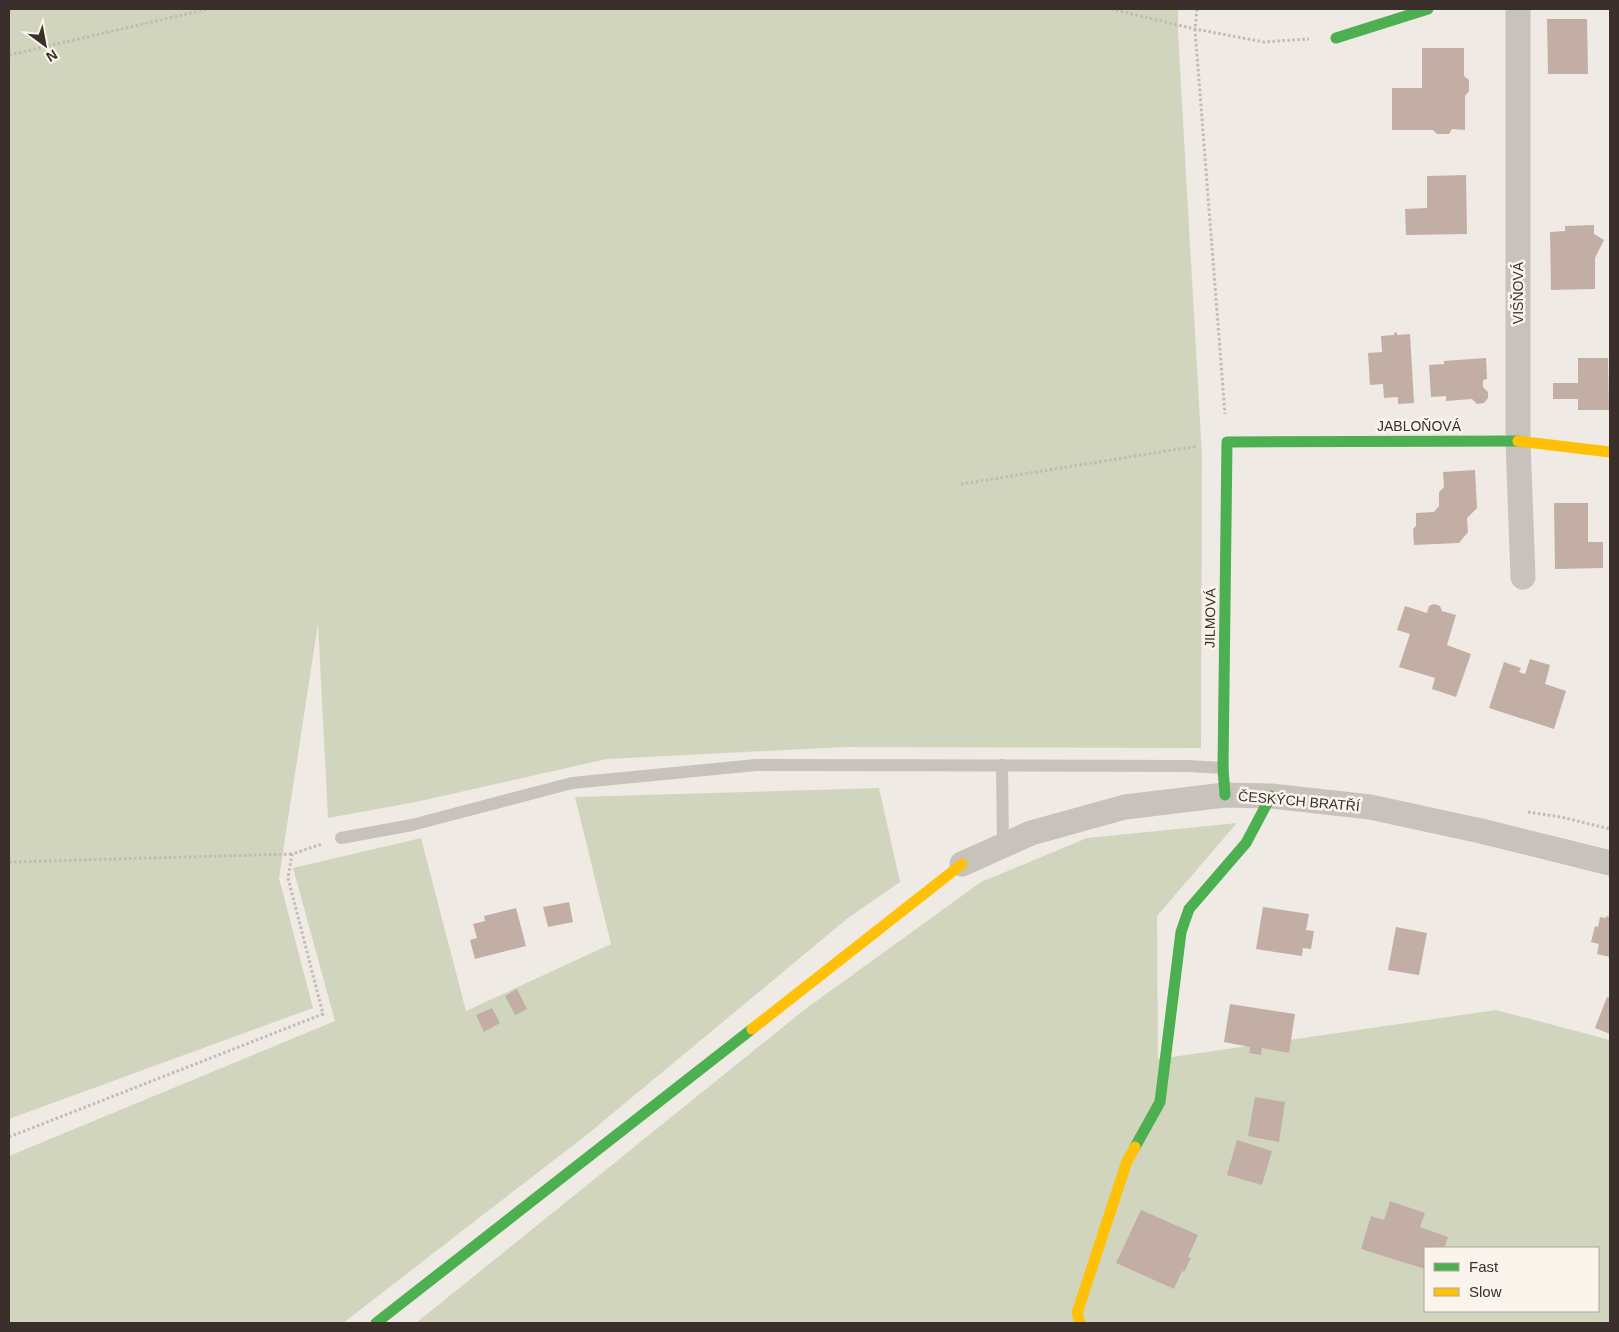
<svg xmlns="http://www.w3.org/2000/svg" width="1619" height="1332" viewBox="0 0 1619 1332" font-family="Arial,sans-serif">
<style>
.green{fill:#d1d5be;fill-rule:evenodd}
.building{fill:#c3aea6}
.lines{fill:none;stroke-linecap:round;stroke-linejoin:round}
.path{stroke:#c1bab5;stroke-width:3;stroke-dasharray:2.5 2.5;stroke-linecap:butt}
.lane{stroke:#c8c2bd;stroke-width:12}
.street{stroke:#c8c2bd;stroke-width:25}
.fast{stroke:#4caf50;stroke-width:11}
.slow{stroke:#ffc107;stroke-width:11}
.labels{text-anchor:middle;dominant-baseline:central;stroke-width:5;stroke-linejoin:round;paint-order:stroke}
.street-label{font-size:14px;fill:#3a2f2b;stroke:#fbf4ed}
</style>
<rect width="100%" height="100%" fill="#f0eae4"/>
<g class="green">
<polygon points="9,9 1178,9 1178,32 1202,456 1201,748 844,747 607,759 416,802 328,818 318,624 279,878 313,1008 9,1119"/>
<polygon points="879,788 900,882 848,918 589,1133 343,1323 9,1323 9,1156 335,1021 293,868 421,838 466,1011 611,944 575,797"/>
<path d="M1237,823L1157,916L1158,1059L1496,1010L1610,1040V1323H416L804,1010L981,882L1087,838ZM1425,1248H1598V1311H1425Z"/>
</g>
<g class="building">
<polygon points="1547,19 1587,19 1588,74 1548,74"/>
<polygon points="1422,48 1464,48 1464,76 1469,80 1469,91 1465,96 1465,130 1452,129 1449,134 1437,134 1433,130 1392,130 1392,88 1422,88"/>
<polygon points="1466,175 1467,234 1406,235 1405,209 1427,208 1427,176"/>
<polygon points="1594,225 1594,234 1604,240 1595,258 1595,289 1551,290 1550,232 1565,231 1565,226"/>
<polygon points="1397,332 1397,335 1410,334 1414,403 1398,404 1398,397 1384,398 1383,384 1370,385 1368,353 1382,352 1381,336 1394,335 1394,333"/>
<polygon points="1486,358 1487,379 1483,380 1483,387 1488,392 1488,398 1484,403 1477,404 1472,399 1446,401 1446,396 1431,397 1429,365 1444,364 1444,361"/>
<polygon points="1578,358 1608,358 1609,410 1578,410 1578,399 1553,399 1553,383 1578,383"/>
<polygon points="1475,470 1477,508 1467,518 1468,532 1459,543 1414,545 1413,529 1416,526 1416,513 1434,512 1439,506 1439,492 1444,487 1443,472"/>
<polygon points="1554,503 1588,503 1588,542 1603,542 1603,568 1555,569"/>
<polygon points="1434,604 1440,606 1442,611 1456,615 1447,645 1471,654 1456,697 1432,689 1435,678 1399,667 1410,634 1397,630 1405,606 1427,613 1429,606"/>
<polygon points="1530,659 1550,665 1545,684 1566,691 1554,729 1489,708 1504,662 1521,668 1519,672 1525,674"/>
<polygon points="569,902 573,922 548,927 543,907"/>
<polygon points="1263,907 1309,914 1306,930 1314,931 1311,949 1303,948 1302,956 1256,949"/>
<polygon points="516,908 526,946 475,959 470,940 477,938 473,924 485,921 484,916"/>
<polygon points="1606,916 1610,917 1610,957 1597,954 1599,944 1591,942 1595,926 1598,927 1600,917 1606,918"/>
<polygon points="1396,927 1427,933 1419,975 1388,970"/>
<polygon points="517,989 527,1009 515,1015 505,996"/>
<polygon points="1607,997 1610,998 1610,1034 1595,1028"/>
<polygon points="1230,1004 1295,1014 1289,1053 1262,1048 1261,1055 1249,1053 1250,1047 1224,1042"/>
<polygon points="492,1008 500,1023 484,1032 476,1015"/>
<polygon points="1255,1097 1285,1102 1279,1142 1248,1136"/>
<polygon points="1237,1140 1272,1151 1262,1185 1227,1175"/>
<polygon points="1390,1201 1425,1213 1420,1227 1448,1237 1444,1248 1425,1248 1425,1269 1361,1249 1371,1216 1384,1220"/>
<polygon points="1141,1210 1198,1235 1188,1257 1191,1258 1184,1272 1182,1271 1174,1289 1116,1263"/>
</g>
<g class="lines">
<g class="path">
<polyline points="1111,9 1195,29 1264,42 1309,39"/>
<polyline points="1197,9 1195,29 1225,414"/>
<polyline points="9,55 208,9"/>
<polyline points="961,484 1198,446"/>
<polyline points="1528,812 1561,817 1610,829"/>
<polyline points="9,862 292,854"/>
<polyline points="9,1137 323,1014 288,878 292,854 322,844"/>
</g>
<g class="lane">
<polyline points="1002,765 1003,846"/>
<polyline points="341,838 412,825 572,783 756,765 1188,766 1223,768"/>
</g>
<g class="street">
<polyline points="1518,9 1518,441 1523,577"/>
<polyline points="962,864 1031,833 1125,807 1225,795 1271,796 1370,807 1481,831 1610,863"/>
</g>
<g class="fast">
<polyline points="1336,38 1428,9"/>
<polyline points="1225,795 1223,768 1227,442 1518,441"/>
<polyline points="1135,1147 1160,1102 1181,932 1189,909 1246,843 1271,796"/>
<polyline points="376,1323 752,1029"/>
</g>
<g class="slow">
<polyline points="1518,441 1610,452"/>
<polyline points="752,1029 962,864"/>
<polyline points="1080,1323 1077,1313 1127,1161 1135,1147"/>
</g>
</g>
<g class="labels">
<g class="street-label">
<text transform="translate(1518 293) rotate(-90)">VIŠŇOVÁ</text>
<text x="1419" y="426">JABLOŇOVÁ</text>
<text transform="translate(1210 618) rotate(-89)">JILMOVÁ</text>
<text transform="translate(1299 801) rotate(5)">ČESKÝCH BRATŘÍ</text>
</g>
</g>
<rect width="1619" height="1332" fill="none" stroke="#3a2f2b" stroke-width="20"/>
<rect x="1424" y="1247" width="175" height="65" fill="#fbf4ed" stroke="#aea59f"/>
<rect x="1434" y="1263" width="25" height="8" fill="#4caf50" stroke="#aea59f"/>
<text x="1469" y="1272" font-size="15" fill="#3a2f2b">Fast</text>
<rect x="1434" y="1288" width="25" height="8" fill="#ffc107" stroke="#aea59f"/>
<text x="1469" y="1297" font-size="15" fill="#3a2f2b">Slow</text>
<g transform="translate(45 45) rotate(148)" stroke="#fbf4ed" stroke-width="4" paint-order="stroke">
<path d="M0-4L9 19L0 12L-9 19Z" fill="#3a2f2b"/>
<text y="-8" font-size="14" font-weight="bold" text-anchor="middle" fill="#3a2f2b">N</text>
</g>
</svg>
